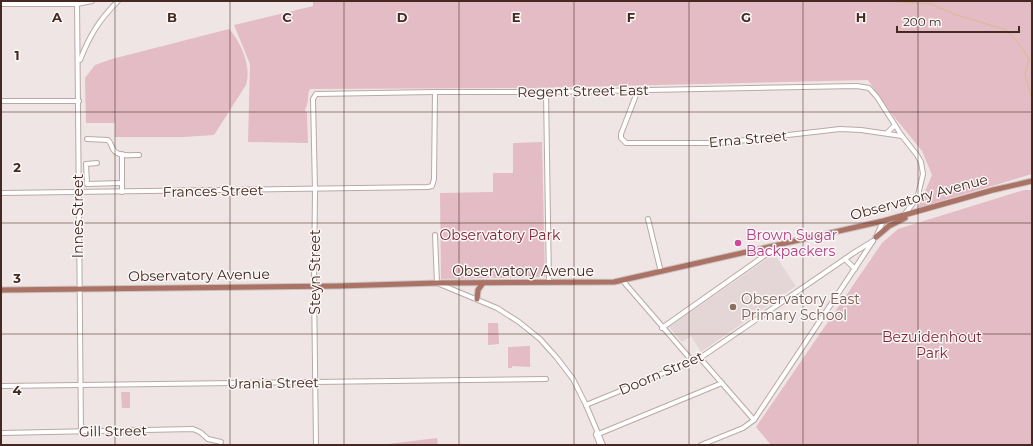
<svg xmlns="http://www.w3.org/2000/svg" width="1033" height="446" viewBox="0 0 1033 446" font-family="Montserrat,sans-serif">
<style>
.built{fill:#e4d6d6}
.green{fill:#e3bcc6}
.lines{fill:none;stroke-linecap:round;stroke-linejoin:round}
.stream{stroke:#dabb88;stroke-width:1}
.minor-casing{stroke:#b9a9a6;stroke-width:6}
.major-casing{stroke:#cbc3c1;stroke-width:7}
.minor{stroke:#fff;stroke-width:4}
.major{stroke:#aa7365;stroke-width:5}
.grid{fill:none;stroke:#452821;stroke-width:1;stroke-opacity:0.55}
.hotel-dot{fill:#d1479c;stroke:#fbf7f7;stroke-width:1.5}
.education-dot{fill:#8d6e63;stroke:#fbf7f7;stroke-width:1.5}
.labels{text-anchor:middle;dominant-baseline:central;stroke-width:3;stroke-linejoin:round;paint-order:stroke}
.street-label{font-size:14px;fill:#452821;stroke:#fbf7f7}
.park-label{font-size:14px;fill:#812634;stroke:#fbf7f7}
.hotel-label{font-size:14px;fill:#b23c85;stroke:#fbf7f7;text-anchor:start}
.education-label{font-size:14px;fill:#785e54;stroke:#fbf7f7;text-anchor:start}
.grid-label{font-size:13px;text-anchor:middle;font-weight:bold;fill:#452821;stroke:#fbf7f7;stroke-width:3;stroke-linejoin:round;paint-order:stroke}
</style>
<rect width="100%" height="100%" fill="#f0e5e5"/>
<polygon class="built" points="774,254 796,286 701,352 691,336 682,342 669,327"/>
<g class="green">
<path d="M313,1H1032V174L918,208L932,175L922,151L887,108L868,80L533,88L310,89C307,94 309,99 307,105C306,107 305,109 305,111L307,112L308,143L248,142L250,64L234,25L313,6Z"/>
<path d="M229,29C241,42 252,68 246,85L214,135L183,137H115V123H86L85,78L95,65L112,59Z"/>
<polygon points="542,142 545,277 441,279 440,193 493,192 493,173 513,173 513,143"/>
<polygon points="1024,190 1032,190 1032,445 771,445 756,427 882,243 898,229"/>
<polygon points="488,323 498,323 499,344 488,345"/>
<polygon points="530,346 530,367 512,366 512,368 508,368 508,347"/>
<polygon points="121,392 130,392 130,408 122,408"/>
<polygon points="437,438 438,445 388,445 388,444"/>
</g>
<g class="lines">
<polyline class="stream" points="885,1 931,4 954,14 1006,30 1020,45 1029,59 1025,75 1032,99"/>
<defs>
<g id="minor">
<polyline points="77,1 81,432"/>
<polyline points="1,4 77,4 92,1"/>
<path d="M80,60C90,35 99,20 118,1"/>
<polyline points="638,90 621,134 621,138 626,143 720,143 840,129 861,130 902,136"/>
<polyline points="546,92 549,283"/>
<polyline points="1,101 79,101"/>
<polyline points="887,133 895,125"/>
<path d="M87,139L108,140C111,143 111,145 113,149C117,157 131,155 139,155"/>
<polyline points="97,163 86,164 87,184 122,183"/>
<polyline points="122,192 122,154"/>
<polyline points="1,193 428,187 432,186 434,179 435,92"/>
<polyline points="648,219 661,272"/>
<polyline points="435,235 437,283 497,308 519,322 540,339 557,358 573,379 586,405 603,445"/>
<polyline points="877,235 883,221"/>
<polyline points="845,259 855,269"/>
<polyline points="623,281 693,362"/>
<polyline points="662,328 781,244"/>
<polyline points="700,358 754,420"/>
<polyline points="1,386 546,379"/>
<polyline points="586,405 700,358 855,252 873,241"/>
<polyline points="1,433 193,429 200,432 208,439 221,442"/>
<polyline points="596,434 600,445"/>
<polyline points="596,435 722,383"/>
<polyline points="316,445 314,286 315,190 313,99 316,94 435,92 546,92 857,86 869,88 877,97 902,136 917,155 921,162 923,174 919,191 917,198 904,215"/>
<polyline points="701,445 743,428 754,420 873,241"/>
</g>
<g id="major">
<polyline points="876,237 889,226 905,218"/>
<polyline points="1,290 338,286 437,283 614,282 883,221 993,190 1032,181"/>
<polyline points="477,299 478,290 483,283"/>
</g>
</defs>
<use href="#minor" class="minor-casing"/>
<use href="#major" class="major-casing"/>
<use href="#minor" class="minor"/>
<use href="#major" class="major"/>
</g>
<path class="grid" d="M115,1V445M230,1V445M344,1V445M459,1V445M574,1V445M689,1V445M803,1V445M918,1V445M1,112H1032M1,223H1032M1,334H1032"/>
<circle class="hotel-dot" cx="738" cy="243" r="4"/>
<circle class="education-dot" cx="733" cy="307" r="4"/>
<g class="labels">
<g class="street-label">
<text transform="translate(583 91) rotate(-1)">Regent Street East</text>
<text transform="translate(748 139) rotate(-5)">Erna Street</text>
<text transform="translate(213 191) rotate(-1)">Frances Street</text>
<text transform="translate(919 197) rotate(-15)">Observatory Avenue</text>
<text transform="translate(78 216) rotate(-90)">Innes Street</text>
<text x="523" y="271">Observatory Avenue</text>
<text transform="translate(315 272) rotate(-90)">Steyn Street</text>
<text transform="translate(199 275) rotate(-1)">Observatory Avenue</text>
<text transform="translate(661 373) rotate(-23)">Doorn Street</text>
<text transform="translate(273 383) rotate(-1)">Urania Street</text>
<text transform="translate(113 431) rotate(-1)">Gill Street</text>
</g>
<g class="park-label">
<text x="500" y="235">Observatory Park</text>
<text x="932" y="337">Bezuidenhout<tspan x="932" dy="16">Park</tspan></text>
</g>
<g class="hotel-label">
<text x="746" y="235">Brown Sugar<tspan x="746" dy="16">Backpackers</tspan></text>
</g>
<g class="education-label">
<text x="741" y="299">Observatory East<tspan x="741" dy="16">Primary School</tspan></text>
</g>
</g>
<g class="grid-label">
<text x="57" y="22">A</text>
<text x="172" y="22">B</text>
<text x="287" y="22">C</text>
<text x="402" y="22">D</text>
<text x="516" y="22">E</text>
<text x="631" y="22">F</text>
<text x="746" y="22">G</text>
<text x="861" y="22">H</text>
<text x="17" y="60">1</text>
<text x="17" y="172">2</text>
<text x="17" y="283">3</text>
<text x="17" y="395">4</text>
</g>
<rect width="1033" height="446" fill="none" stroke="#452821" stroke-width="4"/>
<path d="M897 26v6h122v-6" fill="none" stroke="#452821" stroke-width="2"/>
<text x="903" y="26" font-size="12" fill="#452821" stroke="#fbf7f7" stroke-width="3" paint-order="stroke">200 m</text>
</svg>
